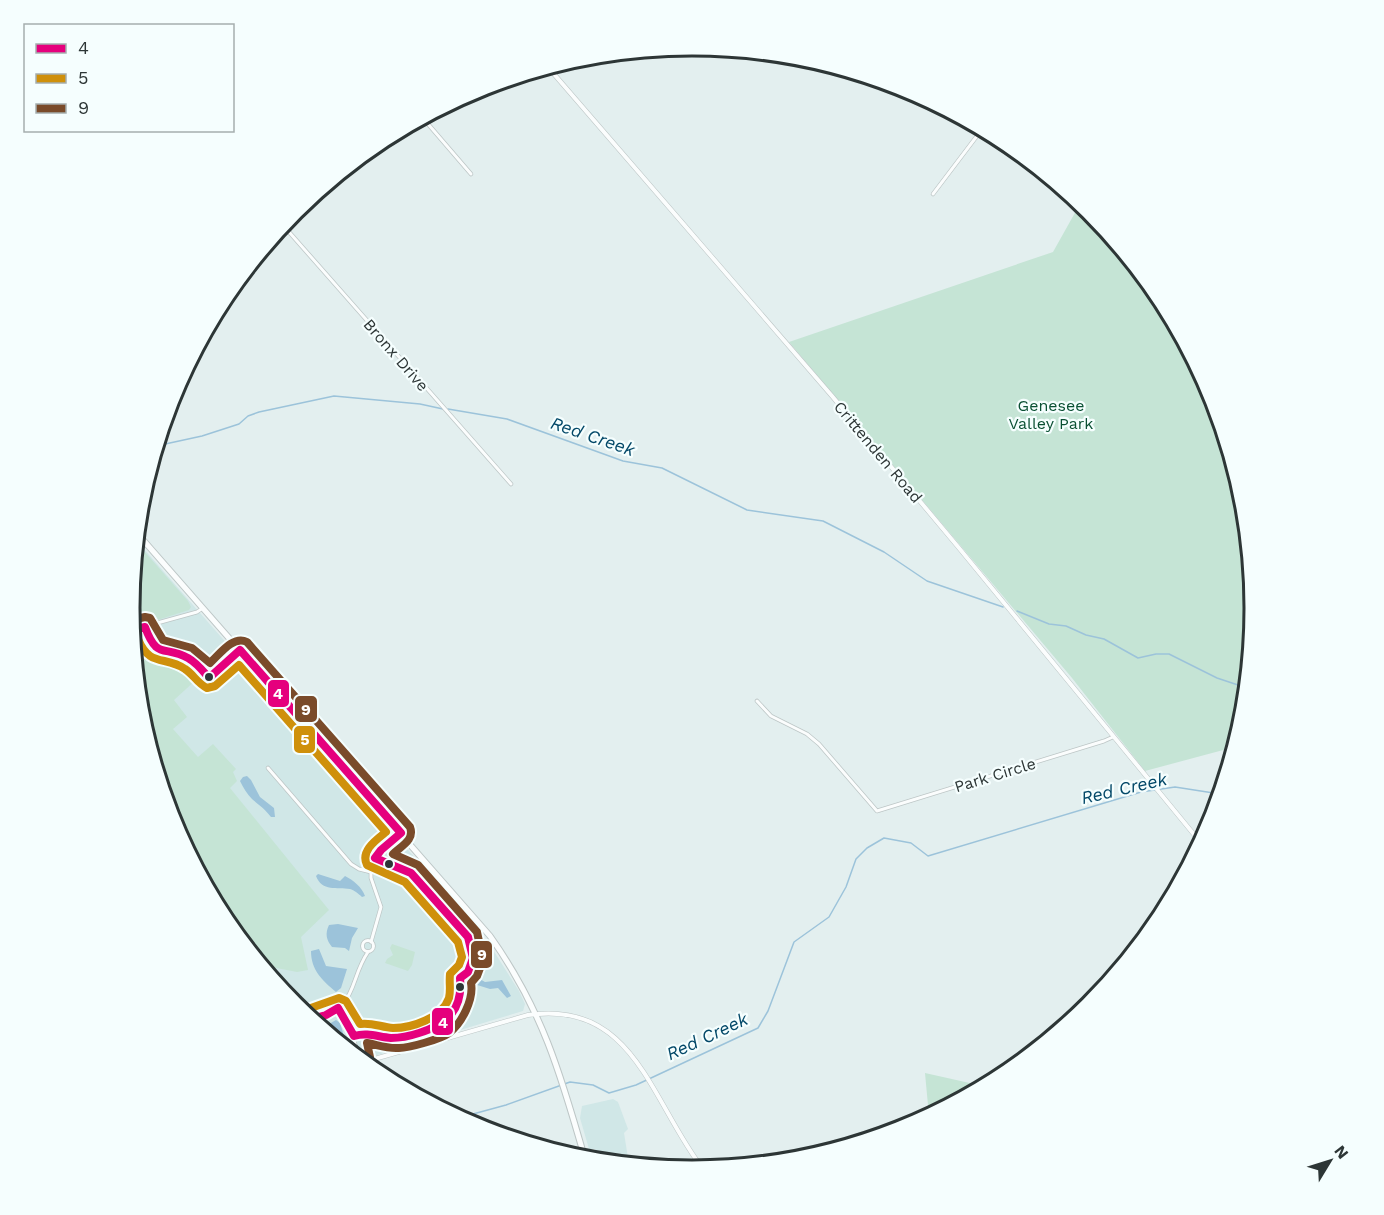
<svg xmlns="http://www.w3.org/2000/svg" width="1384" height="1215" viewBox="0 0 1384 1215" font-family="'Work Sans',sans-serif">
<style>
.built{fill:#d0e7e7}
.green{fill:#c5e4d5}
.water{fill:#9cc3da}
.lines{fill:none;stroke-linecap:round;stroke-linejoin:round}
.stream{stroke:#9cc3da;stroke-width:1.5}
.minor-casing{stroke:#bdc6c6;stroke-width:4.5}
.tertiary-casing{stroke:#bdc6c6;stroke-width:5}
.primary-casing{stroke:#bdc6c6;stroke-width:7}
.minor{stroke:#fbfdfd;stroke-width:3}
.tertiary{stroke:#fbfdfd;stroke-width:4}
.primary{stroke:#fbfdfd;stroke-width:5}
.bus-1-casing{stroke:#f5fefe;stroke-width:12}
.bus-2-casing{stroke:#f5fefe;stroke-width:12}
.bus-3-casing{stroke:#f5fefe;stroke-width:12}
.bus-1{stroke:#e5007d;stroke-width:8}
.bus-2{stroke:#cf900b;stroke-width:8}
.bus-3{stroke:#7a4b2a;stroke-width:8}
.bus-dot{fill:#2d3636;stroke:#f5fefe;stroke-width:2}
.labels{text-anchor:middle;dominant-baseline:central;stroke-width:4.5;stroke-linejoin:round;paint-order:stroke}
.street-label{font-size:16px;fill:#2d3636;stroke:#f5fefe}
.park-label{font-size:16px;fill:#0a5033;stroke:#f5fefe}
.water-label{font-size:18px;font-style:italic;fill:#034868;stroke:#f5fefe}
.rim{fill:none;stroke:#2d3636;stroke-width:3}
.line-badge{stroke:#f5fefe;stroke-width:2}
.badge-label{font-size:16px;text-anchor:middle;font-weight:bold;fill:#fff}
</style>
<rect width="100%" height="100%" fill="#e3efef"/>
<g class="built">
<polygon points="136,540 473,924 493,950 519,991 525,1004 523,1011 361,1060 294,1005 224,920 140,717 130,607"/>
<polygon points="613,1099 618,1102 628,1129 624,1133 629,1164 598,1161 595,1149 589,1149 580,1118 582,1106"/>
</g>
<g class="green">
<polygon points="1081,202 1090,210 1160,295 1191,353 1212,393 1244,498 1254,608 1244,718 1231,759 1227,749 1145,771 1072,678 789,342 1053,252"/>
<polygon points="136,542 188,601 191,607 189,610 132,628 130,607"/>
<polygon points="139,638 152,657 183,665 183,669 190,668 197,679 174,700 187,717 173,729 198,757 213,744 236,769 233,772 237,781 230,788 329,910 301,937 308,970 297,972 261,965 224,920 172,822 140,717 133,640"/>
<polygon points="392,944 415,952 412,965 408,971 385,963 387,959 393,955 390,948"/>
<polygon points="925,1073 983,1086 929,1116"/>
</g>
<g class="water">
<path d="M247,776L251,780L260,797L274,808L275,817H271C265,809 259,805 252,799C247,794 243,787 240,781L243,777Z"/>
<path d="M318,874L340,881L345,876C353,880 362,887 365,896L362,897C359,894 354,890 350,889C337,887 322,892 316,876Z"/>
<path d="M338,924L358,928L352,938L349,951L345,948L332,947C326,940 325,933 329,925Z"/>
<path d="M319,949L326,966L347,969L341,988L336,992C322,980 311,970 311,951Z"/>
<polygon points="478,978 485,982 502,980 511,996 507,998 498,988 490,989 474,984"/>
<polygon points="336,1020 340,1023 344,1036 342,1041 322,1028"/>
</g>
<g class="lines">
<g class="stream">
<polyline points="448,409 507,419 623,461 662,468 747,510 823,521 884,552 927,581 1003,607"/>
<polyline points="156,446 202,436 239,424 248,416 259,412 334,396 420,404 443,409"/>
<polyline points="1017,611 1049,624 1066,626 1086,635 1104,639 1138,658 1156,654 1169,654 1217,678 1238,685 1247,685"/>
<polyline points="454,1115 473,1114 506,1105 570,1082 593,1085 609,1093 636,1085 758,1028 768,1011 794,942 829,917 846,887 856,859 867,848 884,838 911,843 928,856 1141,792 1175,787 1220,794"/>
</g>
<defs>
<g id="minor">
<polyline points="422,117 471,174"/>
<polyline points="372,146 378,152"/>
<polyline points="933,194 983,128"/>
<polyline points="282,224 511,484"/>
<polyline points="132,630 197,612 203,608"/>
<polyline points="757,701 771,716 807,734 819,744 877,811 1104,741 1113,737"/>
<polyline points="268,768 351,864 359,869 371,872"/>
<circle cx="368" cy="946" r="5.5"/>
<polyline points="371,942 381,907 371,878 371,867 377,854 401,833"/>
<polyline points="338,1008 349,1025 360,1060"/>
<path d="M311,1019C359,1010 348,981 368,952"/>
<polyline points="830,1151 894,1131"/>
</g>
<g id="tertiary">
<polyline points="547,66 832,396 959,548 1201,843"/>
<path d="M364,1062L528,1015C634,999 651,1102 703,1169"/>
</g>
<path id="primary" d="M137,533L490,936C542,1009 561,1075 585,1159"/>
</defs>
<use href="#minor" class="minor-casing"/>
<use href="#tertiary" class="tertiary-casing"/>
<use href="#primary" class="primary-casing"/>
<use href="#minor" class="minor"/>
<use href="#tertiary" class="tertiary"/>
<use href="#primary" class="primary"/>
<defs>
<path id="bus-1" d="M132,630L145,627C157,660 164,645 188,658C197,663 203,671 209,678L240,650L401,833L381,850L375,858L411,873L468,937L473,958L468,972L460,978C463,1009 448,1024 419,1033C410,1036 401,1038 391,1038C378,1037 368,1032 354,1036L338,1008L326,1015L311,1019"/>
<path id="bus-2" d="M134,640L138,639C150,668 165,655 185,669C193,674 198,684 207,688L215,686L239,665L386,832C376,840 360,851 367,865L405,882L458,942L462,957L459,965L450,974C449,983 451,990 449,998C442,1018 412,1028 393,1028C381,1027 371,1022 360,1024L346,1001L339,998L308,1009"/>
<path id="bus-3" d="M131,620L145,617L150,618L163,640L192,648L210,663C220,654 233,635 247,642L410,827C415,840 401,846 393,854L418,865L477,932L483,960L477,976L471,983C474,999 462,1023 449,1033C441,1039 409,1048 399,1048C387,1049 378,1045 367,1043L370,1057"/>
</defs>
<use href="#bus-1" class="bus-1-casing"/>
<use href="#bus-2" class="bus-2-casing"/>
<use href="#bus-3" class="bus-3-casing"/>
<use href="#bus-1" class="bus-1"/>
<use href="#bus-2" class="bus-2"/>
<use href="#bus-3" class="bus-3"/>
</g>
<g class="bus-dot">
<circle cx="209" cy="677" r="5"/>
<circle cx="389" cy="864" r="5"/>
<circle cx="460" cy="987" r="5"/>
</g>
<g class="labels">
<g class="street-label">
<text transform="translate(396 355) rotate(49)">Bronx Drive</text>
<text transform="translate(878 452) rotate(50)">Crittenden Road</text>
<text transform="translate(995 775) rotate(-17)">Park Circle</text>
</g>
<g class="park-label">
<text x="1051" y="405">Genesee<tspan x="1051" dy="18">Valley Park</tspan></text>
</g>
<g class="water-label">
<text transform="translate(593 436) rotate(19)">Red Creek</text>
<text transform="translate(1124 788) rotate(-13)">Red Creek</text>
<text transform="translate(707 1036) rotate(-25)">Red Creek</text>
</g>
</g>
<path d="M0 0H1384V1215H0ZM140 608a552 552 0 1 1 1104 0a552 552 0 1 1-1104 0Z" fill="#f5fefe" fill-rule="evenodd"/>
<path class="rim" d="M140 608a552 552 0 1 1 1104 0a552 552 0 1 1-1104 0Z"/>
<g class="line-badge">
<rect x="267" y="679" width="23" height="29" rx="6" fill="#e5007d"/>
<rect x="294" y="695" width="24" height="28" rx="6" fill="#7a4b2a"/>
<rect x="293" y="725" width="23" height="29" rx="6" fill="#cf900b"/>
<rect x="470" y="940" width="23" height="29" rx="6" fill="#7a4b2a"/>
<rect x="431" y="1007" width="23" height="29" rx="6" fill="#e5007d"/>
</g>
<g class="badge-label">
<text x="278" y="699">4</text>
<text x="306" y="715">9</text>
<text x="305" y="745">5</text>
<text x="482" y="960">9</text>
<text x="443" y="1028">4</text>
</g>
<rect x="24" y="24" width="210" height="108" fill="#f5fefe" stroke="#a5aeae" stroke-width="1.5"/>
<rect x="36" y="44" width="30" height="9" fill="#e5007d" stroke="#a5aeae" stroke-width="1.5"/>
<text x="78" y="54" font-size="18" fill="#2d3636">4</text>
<rect x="36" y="74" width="30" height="9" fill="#cf900b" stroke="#a5aeae" stroke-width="1.5"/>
<text x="78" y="84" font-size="18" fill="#2d3636">5</text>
<rect x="36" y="104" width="30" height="9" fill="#7a4b2a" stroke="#a5aeae" stroke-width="1.5"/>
<text x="78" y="114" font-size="18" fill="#2d3636">9</text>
<g transform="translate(1330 1161) rotate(52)" stroke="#f5fefe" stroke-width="4.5" paint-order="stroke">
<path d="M0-4.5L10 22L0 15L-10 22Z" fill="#2d3636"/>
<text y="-9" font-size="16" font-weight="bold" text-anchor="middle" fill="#2d3636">N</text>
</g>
</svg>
